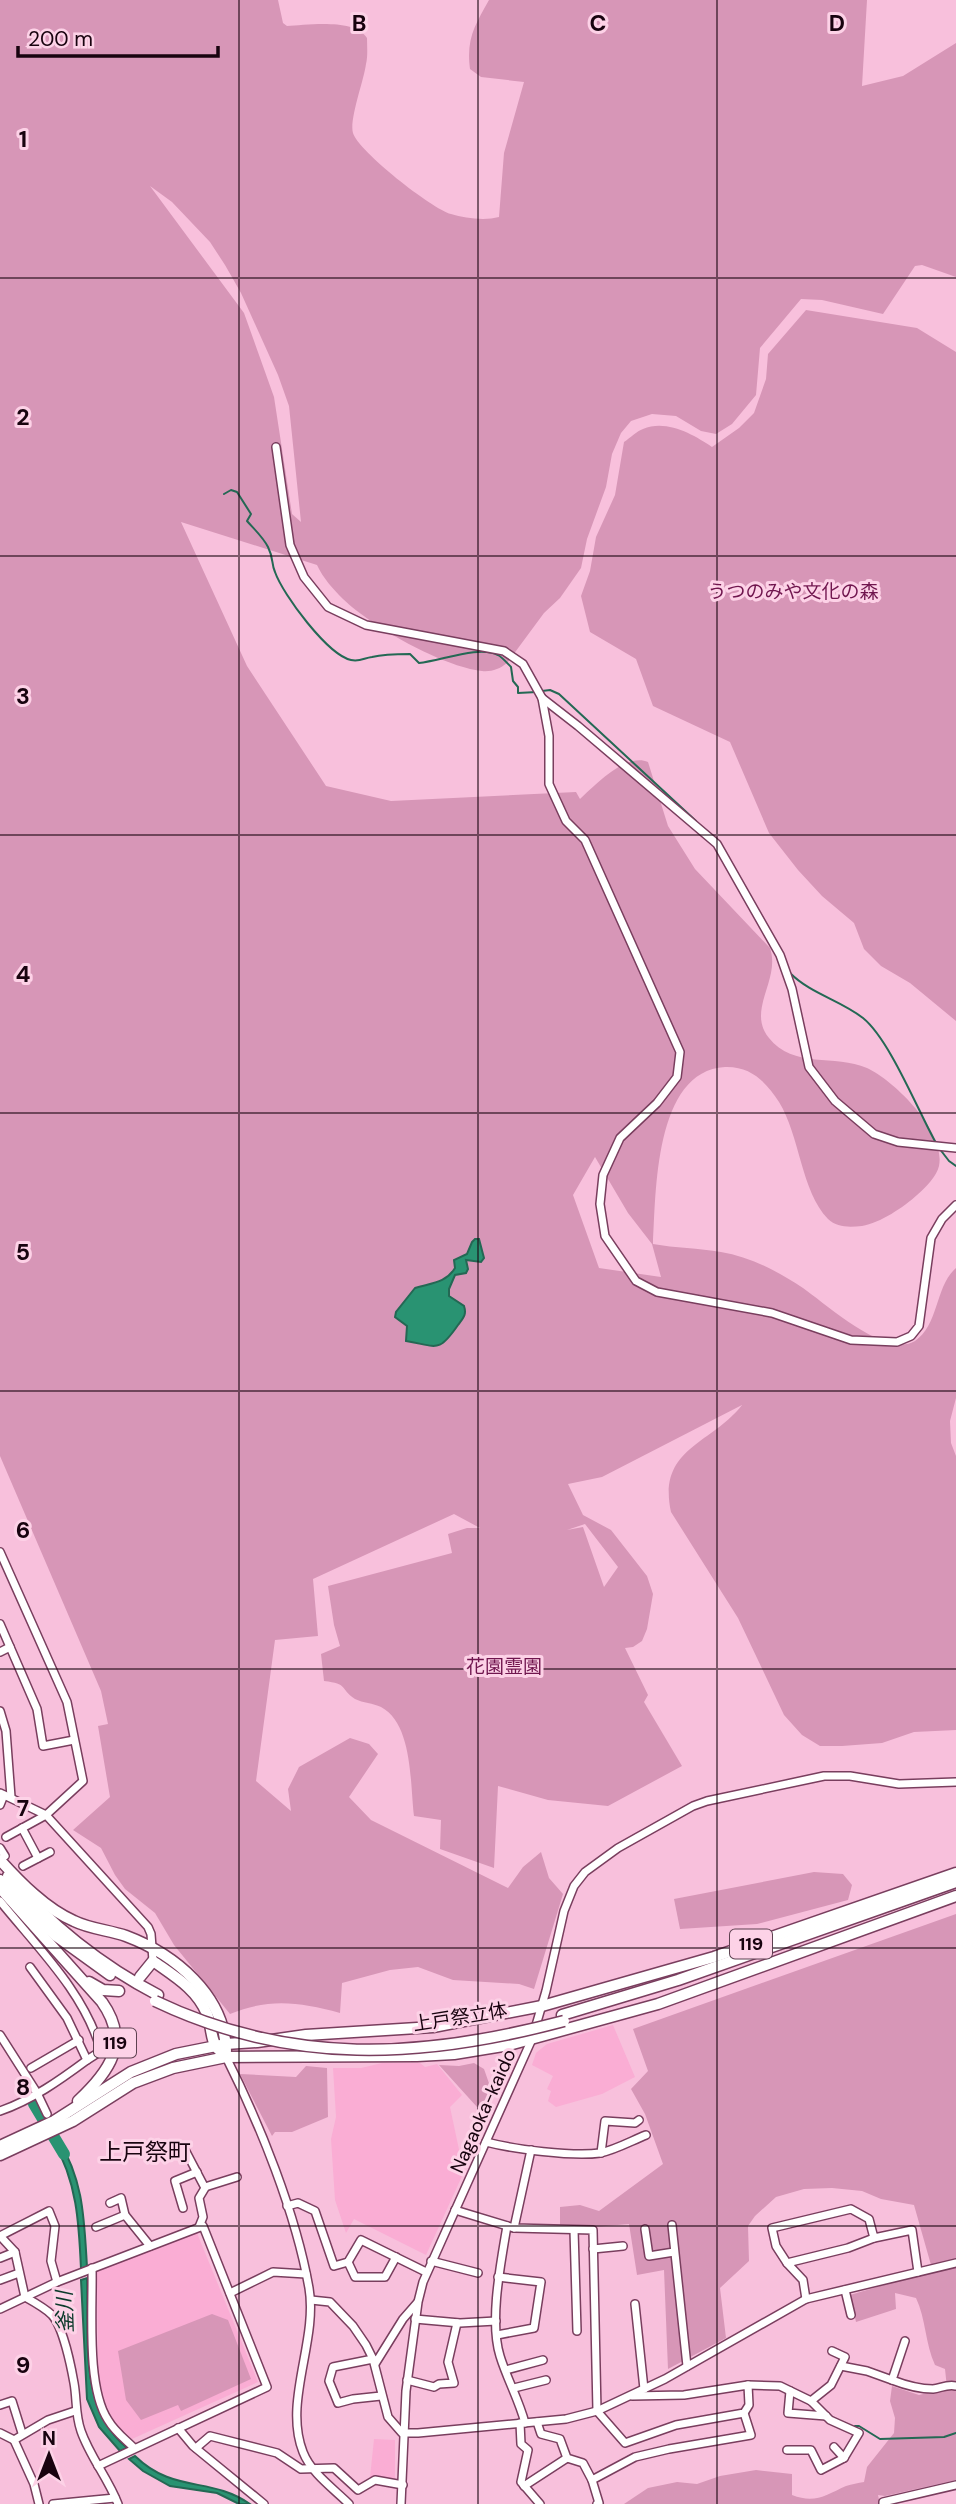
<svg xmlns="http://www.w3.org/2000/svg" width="956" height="2504" viewBox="0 0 956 2504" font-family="'DM Sans','Noto Sans JP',sans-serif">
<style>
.built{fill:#faadd4}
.green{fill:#d796b7;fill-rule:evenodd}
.water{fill:#299372;stroke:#246854;stroke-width:2}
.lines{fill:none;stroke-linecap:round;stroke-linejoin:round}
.stream{stroke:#246854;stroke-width:2}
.river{stroke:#299372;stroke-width:12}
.minor-casing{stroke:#793e5e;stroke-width:10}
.highway-casing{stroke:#793e5e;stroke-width:13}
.minor{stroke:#fff;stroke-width:7}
.highway{stroke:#fff;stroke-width:10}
.highway-bridge-casing{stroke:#793e5e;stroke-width:13;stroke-linecap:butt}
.highway-bridge{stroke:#fff;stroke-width:10}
.grid{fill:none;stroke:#18030f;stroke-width:2;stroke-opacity:0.55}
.labels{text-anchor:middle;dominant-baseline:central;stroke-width:6;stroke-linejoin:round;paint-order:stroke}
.shield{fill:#fdd2e7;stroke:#5d4150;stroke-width:2}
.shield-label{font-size:18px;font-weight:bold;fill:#18030f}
.park-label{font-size:19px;fill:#70154e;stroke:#fdd2e7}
.street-label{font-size:19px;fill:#18030f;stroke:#fdd2e7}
.water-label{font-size:21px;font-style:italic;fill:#0c3a2b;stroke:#fdd2e7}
.quarter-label{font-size:23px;fill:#18030f;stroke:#fdd2e7}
.grid-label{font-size:23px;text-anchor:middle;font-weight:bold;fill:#18030f;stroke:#fdd2e7;stroke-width:6;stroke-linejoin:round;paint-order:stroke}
</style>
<rect width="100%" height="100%" fill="#f8c0dc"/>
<g class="built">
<polygon points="613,2025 635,2077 602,2094 556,2107 548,2101 551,2091 547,2089 553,2076 532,2065 536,2053 547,2044"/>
<polygon points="382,2063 420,2063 425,2067 437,2064 462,2095 450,2107 461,2159 468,2163 426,2255 354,2219 346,2233 335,2200 331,2139 336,2117 333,2068 361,2068"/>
<polygon points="197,2233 258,2382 132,2439 114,2422 105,2402 98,2375 97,2271"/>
<polygon points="374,2439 395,2440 395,2479 370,2477"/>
</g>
<g class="green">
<path d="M0,0H278L283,23L287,26C307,25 355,18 367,38C367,46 368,56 366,64C364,80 349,120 353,133C358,151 432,209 451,214C465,218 484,221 499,217L504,153L524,82L481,77L470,69C466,39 475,25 489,0H867L862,86L903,76L956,43V277L922,265L915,266L883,314L822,300L801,299L760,348L756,395L732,424L716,434L701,431L676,416L652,414L631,421L621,433L612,454L606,487L587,539L581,568L560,598L544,613L507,663C500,669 491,672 482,671C443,667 371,626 343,599C333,589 323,578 317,565L181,522L247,666L326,786L391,801L576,792L580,799C595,785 627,752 648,762L668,826L695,869L770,948C781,980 746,1010 769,1038C793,1069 835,1054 867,1068C895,1081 946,1132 939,1166C937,1176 925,1188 917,1195C904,1207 880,1223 862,1226C850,1227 837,1228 828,1219C801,1191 800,1136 779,1102C766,1082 751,1066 725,1067C654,1071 656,1194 653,1244C675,1248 699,1248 721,1252C751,1257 779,1272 803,1288C826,1304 886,1359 915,1341C939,1325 935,1286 956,1268V1398L950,1421L951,1443L956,1456V1730L914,1732L882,1743L842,1746H820L802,1735L784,1715L738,1618L671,1512C657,1448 712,1444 742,1405L602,1477L568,1484L583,1515L611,1530L647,1576L653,1594L647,1629L642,1641L633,1647L625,1648L648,1695L644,1702L682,1766L608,1806L548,1800L498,1786L494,1868L440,1849L441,1820L414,1816C410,1784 413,1724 381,1707C373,1703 363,1703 355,1699C339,1688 349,1684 324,1681L321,1654L340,1646L334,1625L328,1586L452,1553L448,1534L467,1528H480L454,1514L313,1579L318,1636L275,1640L256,1781L291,1811L288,1789L299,1767L350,1738L369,1744L378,1754L349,1797L371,1820L508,1888L523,1867L541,1852L549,1878L563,1894L534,1989L519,1984L453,1980L418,1967L390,1970L342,1983L340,2013C299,2002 269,1998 230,2014L174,1945L155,1913L125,1889L115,1875L101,1848L73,1830L110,1797L98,1726L108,1724L101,1691L0,1456ZM150,186L172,202L210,242L225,265L241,293L278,375L289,406L301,522L292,514L274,397L244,313ZM595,1157L628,1213L652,1244L661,1277L599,1268L573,1195ZM585,1524L618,1567L604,1587L583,1527L567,1530Z"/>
<path d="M806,310L917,328L956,352V1021L910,983L881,966L864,949L854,923L822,896L798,870L769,833L730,742L653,706L636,659L590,632L581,596L590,571L596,537L615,495L624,442C630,438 637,431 643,429C667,419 694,435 712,447L739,428L754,413L766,379L768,354Z"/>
<polygon points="814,1872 843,1874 852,1885 848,1900 757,1924 680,1929 674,1899"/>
<path d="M956,1914V2480L885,2496L878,2495L880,2504H624L648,2488L677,2482L697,2484L720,2476L756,2470L792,2474V2495C815,2504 826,2495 846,2486C852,2484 858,2483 864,2482L867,2467L894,2433L895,2418L890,2401L892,2386L919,2395L947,2388L945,2369L935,2365C925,2343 926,2319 916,2298L895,2293L896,2309L856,2322L850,2295L894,2282L931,2265L914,2205L881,2199L862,2191L832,2188L804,2189L776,2197L755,2216L748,2226L749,2261L720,2288L726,2338L668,2369L664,2270L637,2275L629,2224L560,2230V2207L580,2205L599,2211L663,2164L645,2114L631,2089L648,2071L633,2029Z"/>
<polygon points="474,2063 484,2069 491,2089 488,2105 477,2107 439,2065 459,2066"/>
<polygon points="306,2066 327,2068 328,2117 292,2132 275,2132 272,2136 240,2074 296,2077"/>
<polygon points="212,2314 228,2320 251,2379 181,2411 178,2405 141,2420 126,2400 118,2351"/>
</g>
<g class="water">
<path d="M475,1239H479L484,1258L481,1262L466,1260L468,1269L466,1273L455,1275L449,1289V1296L464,1306C467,1315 463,1318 458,1325C438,1354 437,1346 406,1341L407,1326L395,1317L396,1312L415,1288C431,1283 446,1283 455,1268L454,1260L467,1254L472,1242Z"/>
<path d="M58,2139C84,2181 84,2219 87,2267L81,2269C79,2223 77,2181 53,2141Z"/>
<path d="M87,2278C89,2336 78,2408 127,2448L120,2451L99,2427L87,2399L81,2280Z"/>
<path d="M135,2456C174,2494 210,2476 250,2504H239L217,2493L170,2486L143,2471L129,2459Z"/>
</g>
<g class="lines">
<g class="stream">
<path d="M224,494L231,490L237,492L251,514L247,521C254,529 263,537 268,547C274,559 271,563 275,572C283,595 328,655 351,660C360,662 364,658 372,657C384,654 398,654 410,654L419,663C441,661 479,645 498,655C503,658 507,663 511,667L513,681L518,687V693L537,692"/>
<polyline points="542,691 550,690 559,694 696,821"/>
<path d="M790,973C811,994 840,1000 863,1018C890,1040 918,1111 936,1143"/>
<polyline points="939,1148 949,1161 956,1166"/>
<polyline points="855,2426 859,2426 880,2439 944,2437 956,2433"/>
</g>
<polyline class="river" points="34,2104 64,2154"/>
<defs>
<g id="minor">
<polyline points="276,447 290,545 304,577 328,607 366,625 504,651 523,664 542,698 549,736 549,784 566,821 585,840 680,1052 677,1077 657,1103 620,1138 603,1175 600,1204 605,1236 636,1281 657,1292 772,1313 851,1340 897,1342 911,1336 919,1326 931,1238 942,1219 956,1205"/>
<polyline points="542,698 578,726 717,844 780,955 792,989 809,1067 835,1101 874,1134 898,1142 956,1148"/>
<polyline points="0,1552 67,1702 83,1781 46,1815 6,1837"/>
<polyline points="0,1624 37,1709 43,1746 74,1740"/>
<polyline points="0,1652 10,1647"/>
<polyline points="0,1711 6,1731 11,1797"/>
<polyline points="0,1793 46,1815 148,1927 151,1934 153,1961"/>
<polyline points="0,1805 4,1795"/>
<polyline points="22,1828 38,1858"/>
<polyline points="0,1848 5,1856"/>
<polyline points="23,1866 50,1852"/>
<path d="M0,1901C37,1947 85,1993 101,2051L87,2060"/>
<polyline points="0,2035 37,2093 47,2114"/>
<path d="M226,2057C260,2124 296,2214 309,2288C318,2341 283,2402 303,2452C311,2473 334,2489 349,2504"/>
<polyline points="31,2068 79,2040"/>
<path d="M0,2111C32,2100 60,2080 87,2060L67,2018L30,1967"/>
<path d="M486,2142C513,2149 573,2157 600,2153C615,2150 631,2141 646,2135"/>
<polyline points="183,2146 205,2188 199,2198 203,2217 199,2227"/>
<polyline points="601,2153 605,2121 635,2123 639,2120"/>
<polyline points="205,2187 237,2177"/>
<polyline points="110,2203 121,2198 125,2215 150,2246"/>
<polyline points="287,2206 298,2203 315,2211 334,2266 348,2262 361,2240 426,2272"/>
<polyline points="183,2208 175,2181 197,2172"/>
<polyline points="455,2210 514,2228 593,2230 597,2411 625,2443 676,2425 744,2413 749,2405 748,2385 684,2395 632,2396"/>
<polyline points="672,2225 687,2366"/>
<path d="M507,2226C501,2262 489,2321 500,2356C507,2379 519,2400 525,2423"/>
<polyline points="96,2227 125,2215"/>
<polyline points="514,2228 531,2150"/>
<polyline points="645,2229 649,2256 674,2252"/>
<polyline points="574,2230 577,2331"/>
<polyline points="593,2249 623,2246"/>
<polyline points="0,2258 15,2252"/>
<polyline points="431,2261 478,2273"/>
<polyline points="348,2262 355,2277 385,2277 396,2257"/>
<polyline points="787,2263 848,2248 874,2238"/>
<path d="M92,2268C93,2309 86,2387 108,2420C115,2432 125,2439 134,2448"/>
<polyline points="0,2280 19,2273"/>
<polyline points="845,2290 851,2315"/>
<polyline points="230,2293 273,2272 306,2274"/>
<path d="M25,2297C34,2302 45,2308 52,2315C63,2327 71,2366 74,2383C77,2399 75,2414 81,2431C90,2457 108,2478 118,2504"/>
<polyline points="25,2297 15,2252 0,2236 49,2211 55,2226 51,2261 57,2282"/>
<polyline points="806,2299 803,2280 787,2263 776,2246 772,2228 851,2209 869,2219 874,2238 912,2230 918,2272"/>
<polyline points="311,2300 330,2302 353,2326 366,2345 373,2359 388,2417 402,2433 418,2433 566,2419 597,2411 665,2379 806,2299 956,2263"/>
<polyline points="635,2304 644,2389"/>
<polyline points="0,2309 57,2282 203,2226 267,2387 98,2466"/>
<polyline points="415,2319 460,2323 496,2321"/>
<polyline points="497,2335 534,2328 541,2282 498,2277"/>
<path d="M905,2341L892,2380C905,2385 919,2389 933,2389C941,2388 947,2384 956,2386"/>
<polyline points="373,2359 333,2367 329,2381 338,2403 353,2399 381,2396"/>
<polyline points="375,2364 403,2319 417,2303"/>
<polyline points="841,2366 867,2371 892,2380"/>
<polyline points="506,2370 543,2360"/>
<polyline points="407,2380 434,2387 439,2384 454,2383 448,2362 457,2323"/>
<polyline points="748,2385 780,2386 811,2401 830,2420 859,2433 844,2458 821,2470 811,2450 787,2450"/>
<polyline points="514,2388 546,2380"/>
<polyline points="790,2391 788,2413 826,2416"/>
<polyline points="811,2401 831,2385 845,2357 832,2351"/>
<polyline points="0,2405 12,2401 22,2433"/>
<polyline points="537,2422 541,2434 560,2439 567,2458 583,2463 592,2480 635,2457 669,2449 751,2435 744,2413"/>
<polyline points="520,2423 521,2444 528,2450 521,2482 540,2504"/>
<polyline points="178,2428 193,2446 264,2504"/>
<polyline points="0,2433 14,2440"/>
<polyline points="834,2447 844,2458"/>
<polyline points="196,2448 210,2436 277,2453 301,2469 334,2468 358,2490 375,2480 403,2485"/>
<polyline points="592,2480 599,2503 597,2504"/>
<polyline points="524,2486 567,2458"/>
<polyline points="39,2504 34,2484 14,2440 48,2420 75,2411"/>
<polyline points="53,2504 115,2498"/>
<polyline points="401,2504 406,2391 418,2302 423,2282 532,2039 546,1991 564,1911 574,1886 585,1872 618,1848 693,1806 707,1801 824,1776 850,1776 899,1784 956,1782"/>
<polyline points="883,2504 883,2502 956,2485"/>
</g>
<g id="highway">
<path d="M0,1860C20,1882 46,1909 74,1921C90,1929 109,1930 126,1936C174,1954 225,1995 226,2051"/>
<path d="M8,1876C49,1924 102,1966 158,1995"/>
<polyline points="0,1880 56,1936 110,1975"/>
<path d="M0,1888L102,2002C131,2043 109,2072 78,2101"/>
<path d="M140,1977L153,1961C174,1976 197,1989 207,2014C212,2025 210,2042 219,2050"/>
<polyline points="89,1982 103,1990 119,1991"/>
<polyline points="562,2015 678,1980 956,1882"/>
<polyline points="0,2146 54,2121 131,2072 176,2054 226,2044 257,2042 306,2035 433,2027 542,2006 714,1957 956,1873"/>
<polyline points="0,2155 73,2121 133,2083 173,2068 226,2057 417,2056 454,2054 509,2045 658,2004 956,1896"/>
</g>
</defs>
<use href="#minor" class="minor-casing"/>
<use href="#highway" class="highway-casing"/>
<use href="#minor" class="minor"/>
<use href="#highway" class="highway"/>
<defs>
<path id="highway-bridge" d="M155,2001C291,2066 421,2059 564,2021"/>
</defs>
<use href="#highway-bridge" class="highway-bridge-casing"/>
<use href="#highway-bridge" class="highway-bridge"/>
</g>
<path class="grid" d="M239,0V2504M478,0V2504M717,0V2504M0,278H956M0,556H956M0,835H956M0,1113H956M0,1391H956M0,1669H956M0,1948H956M0,2226H956"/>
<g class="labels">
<g class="shield">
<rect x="730" y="1929.5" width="42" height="29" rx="5"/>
<rect x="94" y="2028.5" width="42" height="29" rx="5"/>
</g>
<g class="shield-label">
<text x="751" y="1944">119</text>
<text x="115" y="2043">119</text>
</g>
<g class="park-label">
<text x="793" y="591">うつのみや文化の森</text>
<text x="504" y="1666">花園霊園</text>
</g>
<g class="street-label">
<text transform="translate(460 2017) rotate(-9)">上戸祭立体</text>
<text transform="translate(483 2111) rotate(-66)">Nagaoka-kaido</text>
</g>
<g class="water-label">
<text transform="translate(65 2312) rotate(-92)">釜川</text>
</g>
<g class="quarter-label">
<text x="145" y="2152">上戸祭町</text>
</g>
</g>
<g class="grid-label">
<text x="359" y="31">B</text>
<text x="598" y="31">C</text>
<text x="837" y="31">D</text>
<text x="23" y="147">1</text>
<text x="23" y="425">2</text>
<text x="23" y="704">3</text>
<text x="23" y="982">4</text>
<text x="23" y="1260">5</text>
<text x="23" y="1538">6</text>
<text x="23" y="1816">7</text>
<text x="23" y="2095">8</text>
<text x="23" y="2373">9</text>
</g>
<g transform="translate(49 2455)" stroke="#fdd2e7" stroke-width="5" paint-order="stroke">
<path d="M0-5L12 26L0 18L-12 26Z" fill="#18030f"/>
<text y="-10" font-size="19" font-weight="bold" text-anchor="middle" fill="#18030f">N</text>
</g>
<path d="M18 46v10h200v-10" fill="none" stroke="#18030f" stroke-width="3.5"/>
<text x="28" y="46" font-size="21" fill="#18030f" stroke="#fdd2e7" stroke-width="5" paint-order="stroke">200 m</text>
</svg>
